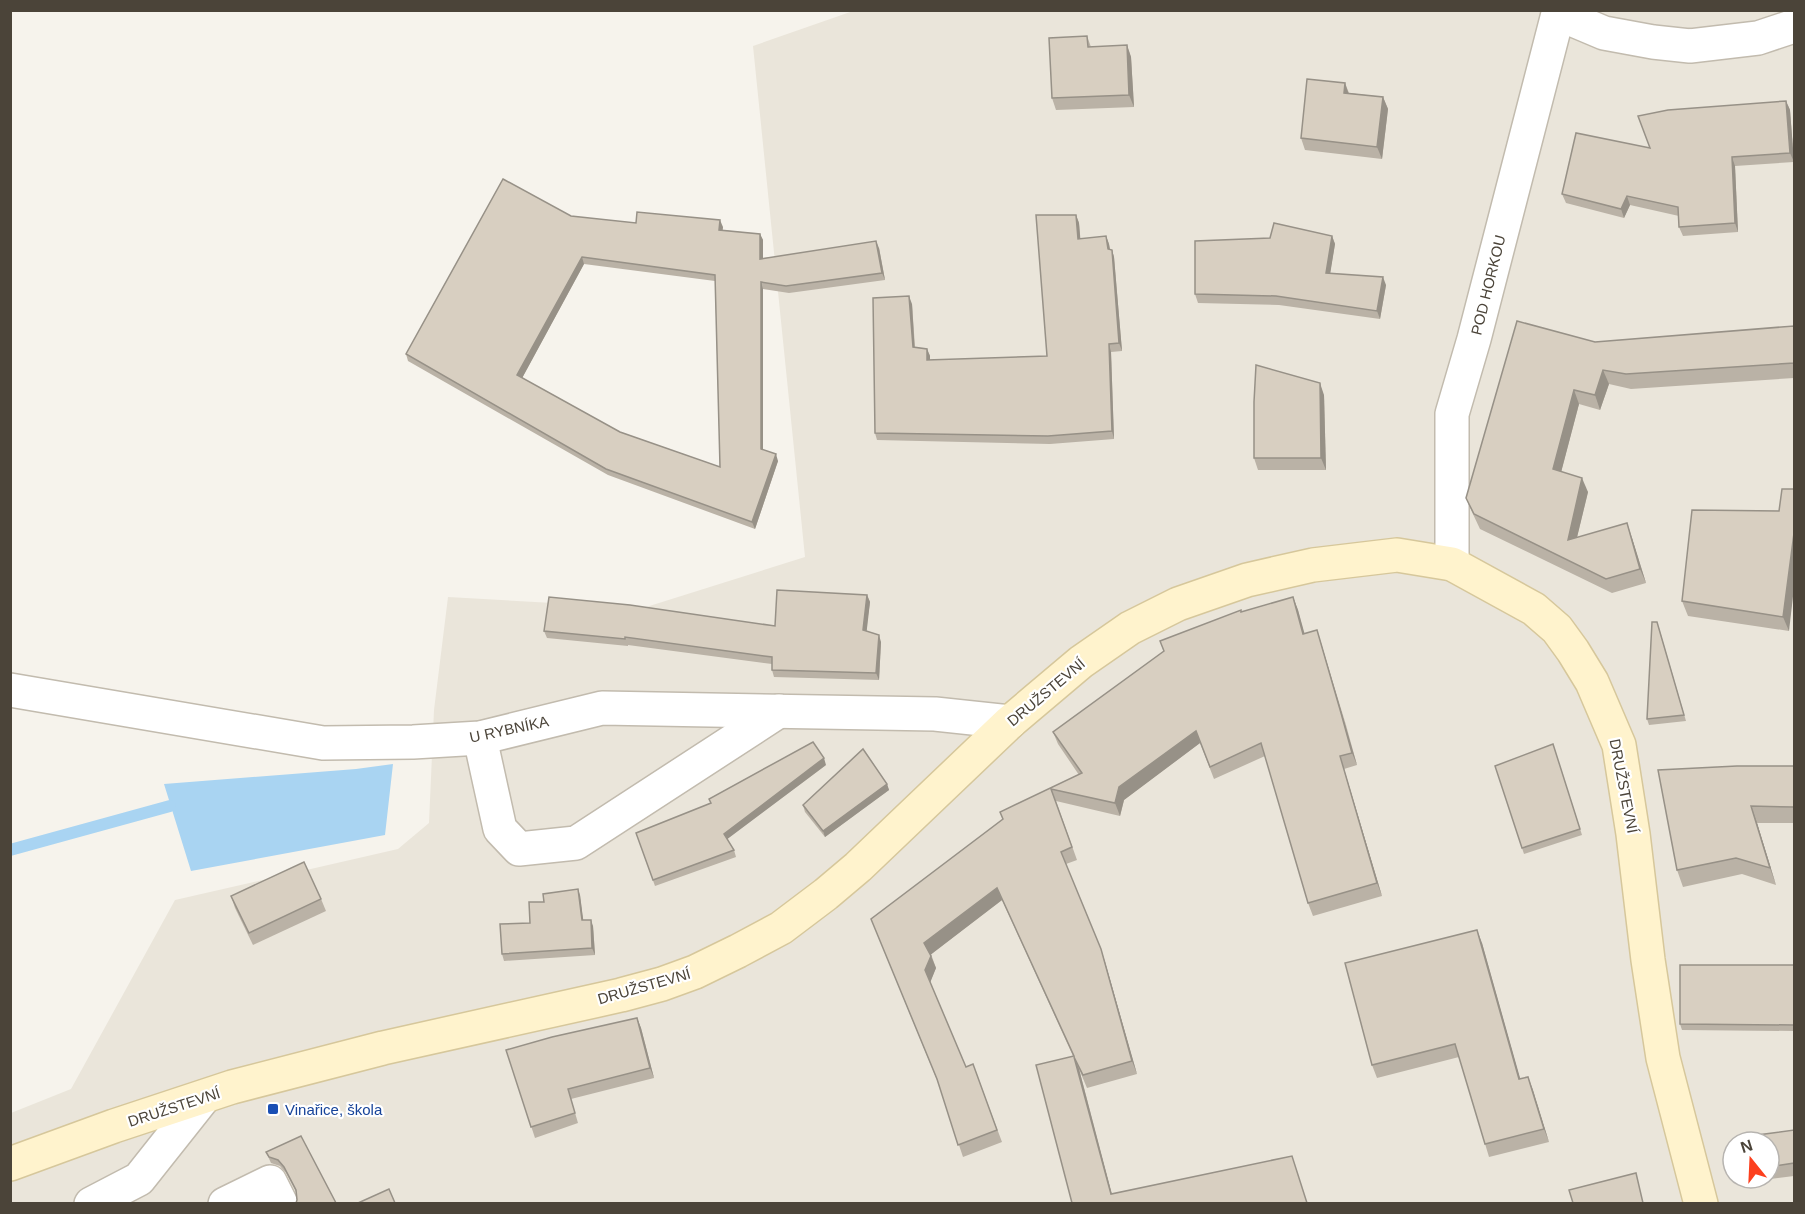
<svg xmlns="http://www.w3.org/2000/svg" width="1805" height="1214" viewBox="0 0 1805 1214" font-family="Helvetica,sans-serif">
<style>
.residential{fill:#eae5da;fill-rule:evenodd}
.water{fill:#a9d4f2}
.lines{fill:none;stroke-linecap:round;stroke-linejoin:round}
.stream{stroke:#a9d4f2;stroke-width:12}
.street-casing{stroke:#c2bbae;stroke-width:36}
.secondary-casing{stroke:#d6c79b;stroke-width:36}
.street{stroke:#fff;stroke-width:33}
.secondary{stroke:#fff3cd;stroke-width:33}
.wall{fill:#bab2a6;fill-rule:evenodd}
.shaded-wall{fill:#979187}
.building{fill:#d8cfc1;stroke:#979187;stroke-width:1.5;fill-rule:evenodd}
.transit-dot{fill:#1a4fb4;stroke:#fff;stroke-width:2}
.labels{text-anchor:middle;dominant-baseline:central;stroke-width:4.5;stroke-linejoin:round;paint-order:stroke}
.street-label{font-size:15px;fill:#4b4439;stroke:#fff}
.transit-label{font-size:15px;fill:#164399;stroke:#fff;text-anchor:start}
</style>
<rect width="100%" height="100%" fill="#f6f3ec"/>
<path class="residential" d="M856,10L1794,11V1203L11,1204V1113L71,1089L175,900L398,849L429,823L434,710L448,597L643,608L805,557L753,46ZM1733,1142H1769V1178H1733Z"/>
<polygon class="water" points="393,764 385,835 191,871 164,784 356,769"/>
<g class="lines">
<polyline class="stream" points="10,850 170,806"/>
<defs>
<g id="street">
<polyline points="1559,14 1604,33 1653,42 1690,46 1758,38 1794,26"/>
<polyline points="1452,564 1452,414 1474,339 1559,10"/>
<polyline points="10,690 323,743 413,742 480,738 602,708 935,714 1010,722"/>
<polyline points="480,738 500,829 519,849 576,843 779,711"/>
<polyline points="91,1204 139,1179 204,1097"/>
<polyline points="225,1204 270,1182 281,1204"/>
</g>
<polyline id="secondary" points="10,1164 114,1126 232,1087 383,1048 621,995 662,984 695,972 738,951 781,928 826,894 858,867 1010,722 1081,662 1130,628 1178,604 1247,580 1313,565 1397,555 1452,564 1534,609 1557,629 1573,651 1592,682 1619,745 1633,834 1648,960 1663,1058 1701,1204"/>
</defs>
<use href="#street" class="street-casing"/>
<use href="#secondary" class="secondary-casing"/>
<use href="#street" class="street"/>
<use href="#secondary" class="secondary"/>
</g>
<g class="wall">
<polygon points="1087,36 1091,47 1127,45 1131,57 1134,107 1056,110 1052,98"/>
<polygon points="1345,83 1349,93 1383,97 1388,109 1382,159 1305,150 1301,138"/>
<polygon points="1786,101 1790,110 1794,162 1735,166 1738,232 1683,236 1679,227 1679,216 1630,205 1624,218 1566,203 1562,194 1650,148"/>
<polygon points="1076,215 1079,223 1080,239 1106,236 1109,244 1110,249 1112,250 1114,257 1122,351 1111,352 1114,439 1050,444 877,440 875,433 912,304 915,347 927,349 930,356 930,360 1047,356"/>
<path d="M571,216L636,223L723,227L722,230L760,234L763,240V258L879,248L885,280L789,293L763,289V450L778,461L755,529L608,475L408,361L406,354ZM584,264L715,281L720,467L620,432L522,378Z"/>
<polygon points="1332,236 1335,244 1330,273 1386,285 1380,319 1279,305 1198,303 1195,294"/>
<polygon points="1794,326 1794,378 1631,389 1609,384 1600,410 1579,404 1561,472 1588,492 1577,537 1632,538 1646,583 1612,593 1480,529 1472,512 1466,498 1595,342"/>
<polygon points="1324,395 1326,470 1258,470 1254,458"/>
<polygon points="1779,511 1789,631 1688,616 1682,601"/>
<polygon points="867,595 870,602 866,631 881,642 879,680 774,677 772,670 772,664 628,645 628,646 547,638 544,631 775,626"/>
<polygon points="1293,597 1298,610 1304,634 1317,630 1346,725 1357,765 1344,769 1382,896 1313,916 1308,903 1265,756 1214,779 1200,743 1124,800 1120,816 1056,801 1077,860 1066,864 1105,962 1137,1074 1087,1088 1079,1069 1112,1194 1296,1168 1072,1203 1073,1056 1002,900 931,954 936,968 930,982 966,1067 973,1064 1002,1142 963,1157 939,1085 871,919 1003,820 1000,812 1079,775 1058,744 1053,732 1164,652 1160,641 1241,612"/>
<polygon points="1659,628 1686,721 1649,725 1647,719"/>
<polygon points="1553,744 1582,835 1524,854 1522,848"/>
<polygon points="826,765 727,839 734,850 736,857 655,886 636,833"/>
<polygon points="1794,766 1794,823 1757,823 1776,885 1742,874 1683,887 1677,870"/>
<polygon points="887,784 889,790 825,837 805,812 803,805"/>
<polygon points="580,895 583,920 593,926 595,955 504,961 502,954 530,923 544,902"/>
<polygon points="231,896 321,899 326,911 253,945 235,908"/>
<polygon points="1482,943 1520,1079 1528,1077 1549,1142 1489,1157 1459,1057 1377,1078 1372,1065"/>
<polygon points="1794,965 1794,1031 1682,1030 1680,1024"/>
<polygon points="637,1018 641,1028 654,1078 571,1099 578,1123 535,1138 506,1050"/>
<polygon points="1794,1130 1794,1176 1762,1180 1762,1178 1769,1178 1769,1142"/>
<polygon points="301,1136 296,1192 286,1173 280,1166 271,1163 266,1152"/>
</g>
<g class="shaded-wall">
<polygon points="1127,45 1131,57 1134,107 1129,95"/>
<polygon points="1345,83 1349,95 1344,93"/>
<polygon points="1383,97 1388,109 1382,159 1377,147"/>
<polygon points="1786,101 1790,110 1794,162 1790,153"/>
<polygon points="1732,157 1735,166 1738,232 1735,223"/>
<polygon points="1627,196 1630,205 1624,218 1621,209"/>
<polygon points="1076,215 1079,223 1081,246 1078,239"/>
<polygon points="720,220 723,227 722,236 719,230"/>
<polygon points="760,234 763,240 763,265 760,259"/>
<polygon points="1106,236 1109,244 1111,257 1108,249"/>
<polygon points="1332,236 1335,244 1329,281 1326,273"/>
<polygon points="876,241 879,248 885,280 882,273"/>
<polygon points="1112,250 1114,257 1122,351 1119,343"/>
<polygon points="582,257 584,264 520,382 517,375"/>
<polygon points="1383,277 1386,285 1380,319 1377,311"/>
<polygon points="761,282 763,289 763,456 761,449"/>
<polygon points="909,296 912,304 915,355 913,347"/>
<polygon points="1109,344 1111,352 1114,439 1112,431"/>
<polygon points="927,349 930,356 930,368 927,360"/>
<polygon points="1603,370 1609,384 1600,410 1595,395"/>
<polygon points="1320,383 1324,395 1326,470 1321,458"/>
<polygon points="1574,390 1579,404 1558,484 1553,469"/>
<polygon points="776,454 778,461 755,529 752,522"/>
<polygon points="1582,478 1588,492 1573,554 1568,540"/>
<polygon points="1627,523 1632,538 1646,583 1640,569"/>
<polygon points="1794,533 1794,588 1789,631 1783,617"/>
<polygon points="867,595 870,602 866,637 863,630"/>
<polygon points="1293,597 1298,610 1308,646 1303,634"/>
<polygon points="1317,630 1321,643 1357,765 1352,753"/>
<polygon points="879,635 881,642 879,680 876,673"/>
<polygon points="1196,731 1200,743 1124,800 1120,816 1115,803 1119,787"/>
<polygon points="1340,756 1344,769 1382,896 1377,883"/>
<polygon points="824,758 826,765 726,840 724,834"/>
<polygon points="887,784 889,790 825,837 823,831"/>
<polygon points="1751,806 1757,823 1776,885 1770,868"/>
<polygon points="997,888 1002,900 929,956 924,943"/>
<polygon points="578,889 580,895 584,926 582,920"/>
<polygon points="591,920 593,926 595,955 592,948"/>
<polygon points="1477,930 1482,943 1524,1092 1519,1079"/>
<polygon points="1101,949 1105,962 1137,1074 1132,1061"/>
<polygon points="931,956 936,968 930,983 925,970"/>
<polygon points="637,1018 641,1028 654,1078 650,1068"/>
<polygon points="1074,1057 1079,1069 1114,1203 1111,1194"/>
<polygon points="1528,1077 1533,1090 1549,1142 1544,1129"/>
</g>
<g class="building">
<polygon points="1087,36 1088,47 1127,45 1129,95 1052,98 1049,38"/>
<polygon points="1307,79 1345,83 1344,93 1383,97 1377,147 1301,138"/>
<polygon points="1786,101 1790,153 1732,157 1735,223 1679,227 1678,207 1627,196 1621,209 1562,194 1576,133 1650,148 1638,116 1668,110"/>
<path d="M503,179L571,216L636,223L637,212L720,220L719,230L760,234V259L876,241L882,273L786,286L761,282V449L776,454L752,522L606,469L406,354ZM582,257L715,275L720,467L620,432L517,375Z"/>
<polygon points="1036,215 1076,215 1078,239 1106,236 1108,249 1112,250 1119,343 1109,344 1112,431 1048,436 875,433 873,298 909,296 913,347 927,349 927,360 1047,356"/>
<polygon points="1274,223 1332,236 1326,273 1383,277 1377,311 1276,296 1195,294 1195,241 1270,238"/>
<polygon points="1517,321 1595,342 1794,326 1794,363 1626,374 1603,370 1595,395 1574,390 1553,469 1582,478 1568,540 1627,523 1640,569 1606,579 1474,514 1466,498"/>
<polygon points="1256,365 1320,383 1321,458 1254,458 1254,402"/>
<polygon points="1782,489 1794,489 1794,533 1783,617 1682,601 1692,510 1779,511"/>
<polygon points="777,590 867,595 863,630 879,635 876,673 772,670 772,657 625,637 625,639 544,631 549,597 630,605 775,626"/>
<polygon points="1293,597 1303,634 1317,630 1341,713 1352,753 1340,756 1377,883 1308,903 1261,743 1210,767 1196,731 1119,787 1115,803 1051,789 1072,847 1061,852 1101,949 1132,1061 1083,1075 1074,1057 1111,1194 1292,1156 1307,1203 1072,1203 1036,1065 1074,1056 997,888 924,943 931,956 925,970 966,1067 973,1064 997,1130 958,1145 937,1079 871,919 1003,819 1000,812 1082,773 1053,732 1164,651 1160,641 1241,610 1241,612"/>
<polygon points="1652,622 1657,622 1684,715 1647,719"/>
<polygon points="813,742 824,758 724,834 734,850 653,880 636,833 711,803 709,799"/>
<polygon points="1553,744 1580,829 1522,848 1495,766"/>
<polygon points="863,749 887,784 823,831 803,805"/>
<polygon points="1737,766 1794,766 1794,807 1751,806 1770,868 1736,858 1677,870 1658,770"/>
<polygon points="304,862 321,899 249,933 231,896"/>
<polygon points="578,889 582,920 591,920 592,948 502,954 500,924 530,923 529,902 544,902 543,894"/>
<polygon points="1477,930 1519,1079 1528,1077 1544,1129 1485,1144 1455,1044 1372,1065 1345,963"/>
<polygon points="1680,965 1794,965 1794,1025 1680,1024"/>
<polygon points="637,1018 650,1068 568,1089 575,1113 531,1127 506,1050 552,1037"/>
<polygon points="1794,1130 1794,1163 1769,1167 1769,1142 1751,1142 1750,1136"/>
<polygon points="301,1136 336,1203 296,1203 297,1200 296,1190 284,1167 278,1160 269,1157 266,1152"/>
<polygon points="1636,1173 1643,1203 1573,1203 1569,1190"/>
<polygon points="389,1189 395,1203 358,1203"/>
</g>
<rect class="transit-dot" x="267" y="1103" width="12" height="12" rx="3"/>
<g class="labels">
<g class="street-label">
<text transform="translate(1488 285) rotate(-76)">POD HORKOU</text>
<text transform="translate(1046 692) rotate(-40)">DRUŽSTEVNÍ</text>
<text transform="translate(509 729) rotate(-12)">U RYBNÍKA</text>
<text transform="translate(1624 786) rotate(79)">DRUŽSTEVNÍ</text>
<text transform="translate(644 986) rotate(-16)">DRUŽSTEVNÍ</text>
<text transform="translate(174 1107) rotate(-18)">DRUŽSTEVNÍ</text>
</g>
<g class="transit-label">
<text x="285" y="1109">Vinařice, škola</text>
</g>
</g>
<rect width="1805" height="1214" fill="none" stroke="#4b4439" stroke-width="24"/>
<g transform="translate(1751 1160) rotate(342)"><circle r="28" fill="#ffffff" stroke="#b7b4b0" stroke-width="1.5"/>
<path d="M0-4.5L10 22L0 15L-10 22Z" fill="#fc3f1d"/>
<text y="-9" font-size="16" font-weight="bold" text-anchor="middle" fill="#4b4439">N</text>
</g>
</svg>
